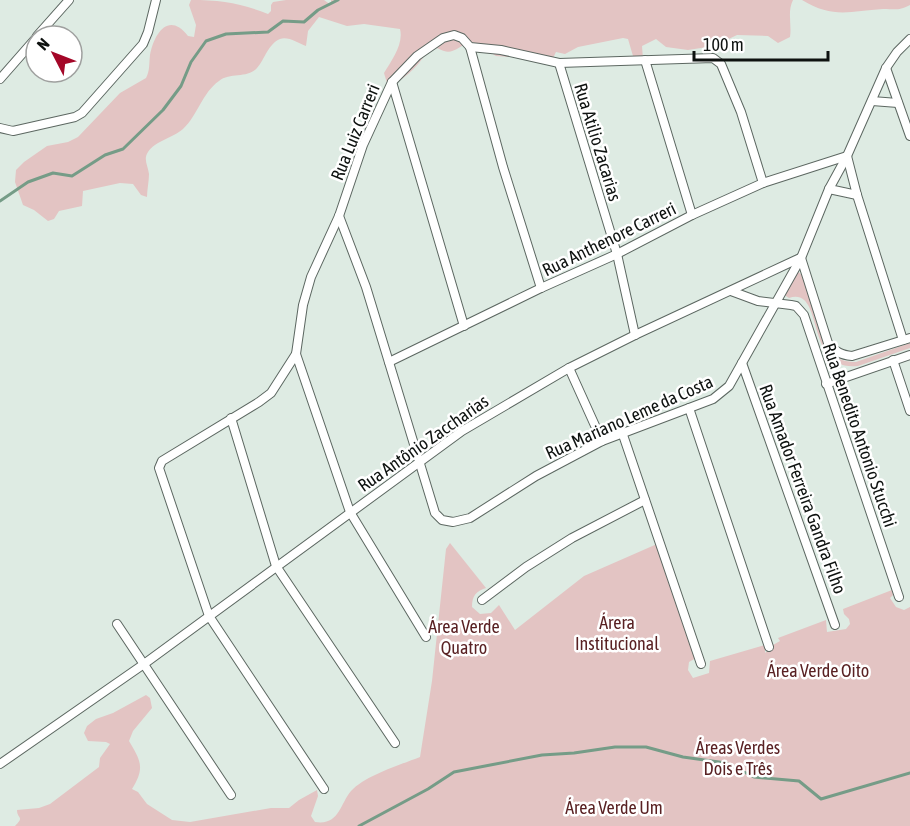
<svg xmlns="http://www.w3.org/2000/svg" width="910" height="826" viewBox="0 0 910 826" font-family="'Asap Condensed',sans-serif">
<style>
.green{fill:#e3c4c3}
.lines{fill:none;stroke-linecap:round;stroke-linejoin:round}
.stream{stroke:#759c87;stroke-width:3}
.minor-casing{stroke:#5c6761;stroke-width:10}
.minor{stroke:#fff;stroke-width:8}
.labels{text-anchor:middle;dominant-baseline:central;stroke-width:5;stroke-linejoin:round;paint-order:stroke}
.street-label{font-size:18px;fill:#0e1210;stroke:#fff}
.park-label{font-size:18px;fill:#592123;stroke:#fff}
</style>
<rect width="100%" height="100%" fill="#deebe3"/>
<g class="green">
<path d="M191,0C221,0 240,3 268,14L271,11V5L273,2L286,0H324L331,5V0H793C787,12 792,25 790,37L778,43L768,36L737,35L714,46L688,50L666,47L656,39L642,46L643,59L640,62L633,56L628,39L623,38L578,47L565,54L556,52L551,62L547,64L526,58L496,56L476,43L468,42C461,46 453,54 444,51C438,49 437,47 430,47C421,63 408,77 391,85L387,83L384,73C391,61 404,44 400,29L364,24L347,26L319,17L308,31L306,46C298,43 288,36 280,39C268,44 265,59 257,68C248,79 230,72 219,81C202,93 198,115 183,129C173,138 155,141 148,152C143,159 148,166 149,174C149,181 147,190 147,197L141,195L133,184L120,183L83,191L82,206L59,211L54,219L48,221L34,210L23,205L15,182L16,170L24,162L47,146L68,142L78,137L120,93L146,78C150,71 149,63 150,55C154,33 169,11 188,36L194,37L196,25L189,5Z"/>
<path d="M802,0H910V5C898,11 896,9 883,9C850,11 833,19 802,0Z"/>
<path d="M795,269L803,276C808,293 820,340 830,352C837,360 847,362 856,362L910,343V348L858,366C803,372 826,286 789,298L783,294Z"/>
<path d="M450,543L486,588C476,591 472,596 472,607L480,614L491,613L499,605L515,630L584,576L657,544L696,658L689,662L688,670L693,678L709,673L710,661L765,645V653L773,645L780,641L778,638L826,620L827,632L846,629L850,624L849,619L844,614L843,609L892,590L893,595L890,598L896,607L904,610L910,607V826H15C25,816 17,819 17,810L39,808L50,804L99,767L100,758L110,744L106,742L88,741L84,733L87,726L96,719L113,713L146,695L150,698L152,708L133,731L129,741C141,761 145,768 132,789L138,792L147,804L172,820L190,822L271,808H289L299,800L317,790L318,796L311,816L315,822C339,826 340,804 351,791C366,775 400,765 420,757L432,681L446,549Z"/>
</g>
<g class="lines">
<g class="stream">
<polyline points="0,201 28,182 53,173 72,176 105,155 123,149 163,110 181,86 191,62 206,41 226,34 268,32 283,21 304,22 318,10 338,0"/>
<polyline points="359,826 428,789 454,772 542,755 574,753 615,747 646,747 683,757 726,763 754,777 799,781 821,799 910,773"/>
</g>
<defs>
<g id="minor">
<polyline points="37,36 69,0"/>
<polyline points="470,47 503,167 541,288"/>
<polyline points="645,60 692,215"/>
<polyline points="559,63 617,254 635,335"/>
<polyline points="886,68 910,136"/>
<polyline points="0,79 36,38"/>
<polyline points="392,82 464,326"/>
<polyline points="872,101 898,103"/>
<polyline points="0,128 13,131 75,117 82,113 143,44 148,32 156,0"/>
<polyline points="847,156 857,195 903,340"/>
<polyline points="829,189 857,195"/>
<polyline points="339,216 366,287 435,513 442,520 453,522 470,518 536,476 602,441 713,399 729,386 801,258 829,189 847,156 886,68 897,52 910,39"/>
<path d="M801,258L828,343C836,352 841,355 852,356L910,338"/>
<polyline points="731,291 758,301 791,305 796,306 804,315 899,597"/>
<polyline points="296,354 350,512 426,637"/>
<polyline points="893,360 910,411"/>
<polyline points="389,362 541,288 617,254 692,215 763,183 847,156"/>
<polyline points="742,363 835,625"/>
<polyline points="569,368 602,441"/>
<polyline points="826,384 910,355"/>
<polyline points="689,408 769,647"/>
<polyline points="231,418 276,566 395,743"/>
<polyline points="622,432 701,664"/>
<polyline points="482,600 526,567 572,538 645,500"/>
<polyline points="117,624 231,795"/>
<polyline points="0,764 144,664 462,431 569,368 635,335 800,258"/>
<polyline points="324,789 209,616 159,468 162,461 259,402 271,393 296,354 303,305 311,277 339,216 363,145 392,82 417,56 443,38 454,35 462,38 470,47 501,50 559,63 713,58 721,64 741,112 763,183"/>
</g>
</defs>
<use href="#minor" class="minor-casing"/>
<use href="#minor" class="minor"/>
</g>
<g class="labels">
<g class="street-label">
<text transform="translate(355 132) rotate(-68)">Rua Luiz Carreri</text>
<text transform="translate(598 142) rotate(73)">Rua Atilio Zacarias</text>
<text transform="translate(609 239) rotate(-26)">Rua Anthenore Carreri</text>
<text transform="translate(629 417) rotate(-24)">Rua Mariano Leme da Costa</text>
<text transform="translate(860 435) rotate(71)">Rua Benedito Antonio Stucchi</text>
<text transform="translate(423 443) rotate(-35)">Rua Antônio Zaccharias</text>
<text transform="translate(803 489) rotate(70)">Rua Amador Ferreira Gandra Filho</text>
</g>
<g class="park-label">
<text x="617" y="622">Árera<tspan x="617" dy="21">Institucional</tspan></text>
<text x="464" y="626">Área Verde<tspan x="464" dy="21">Quatro</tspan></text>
<text x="818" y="670">Área Verde Oito</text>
<text x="738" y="747">Áreas Verdes<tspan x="738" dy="21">Dois e Três</tspan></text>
<text x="614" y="807">Área Verde Um</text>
</g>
</g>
<g transform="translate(54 54) rotate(312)"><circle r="28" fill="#ffffff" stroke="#9fa09f" stroke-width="1.5"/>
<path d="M0-4.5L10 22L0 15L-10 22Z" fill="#a40728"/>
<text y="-9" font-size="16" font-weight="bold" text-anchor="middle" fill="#0e1210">N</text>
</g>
<path d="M694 51v9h134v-9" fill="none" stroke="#0e1210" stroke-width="3"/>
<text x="703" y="51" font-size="18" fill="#0e1210" stroke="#ffffff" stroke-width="4.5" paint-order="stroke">100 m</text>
</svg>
